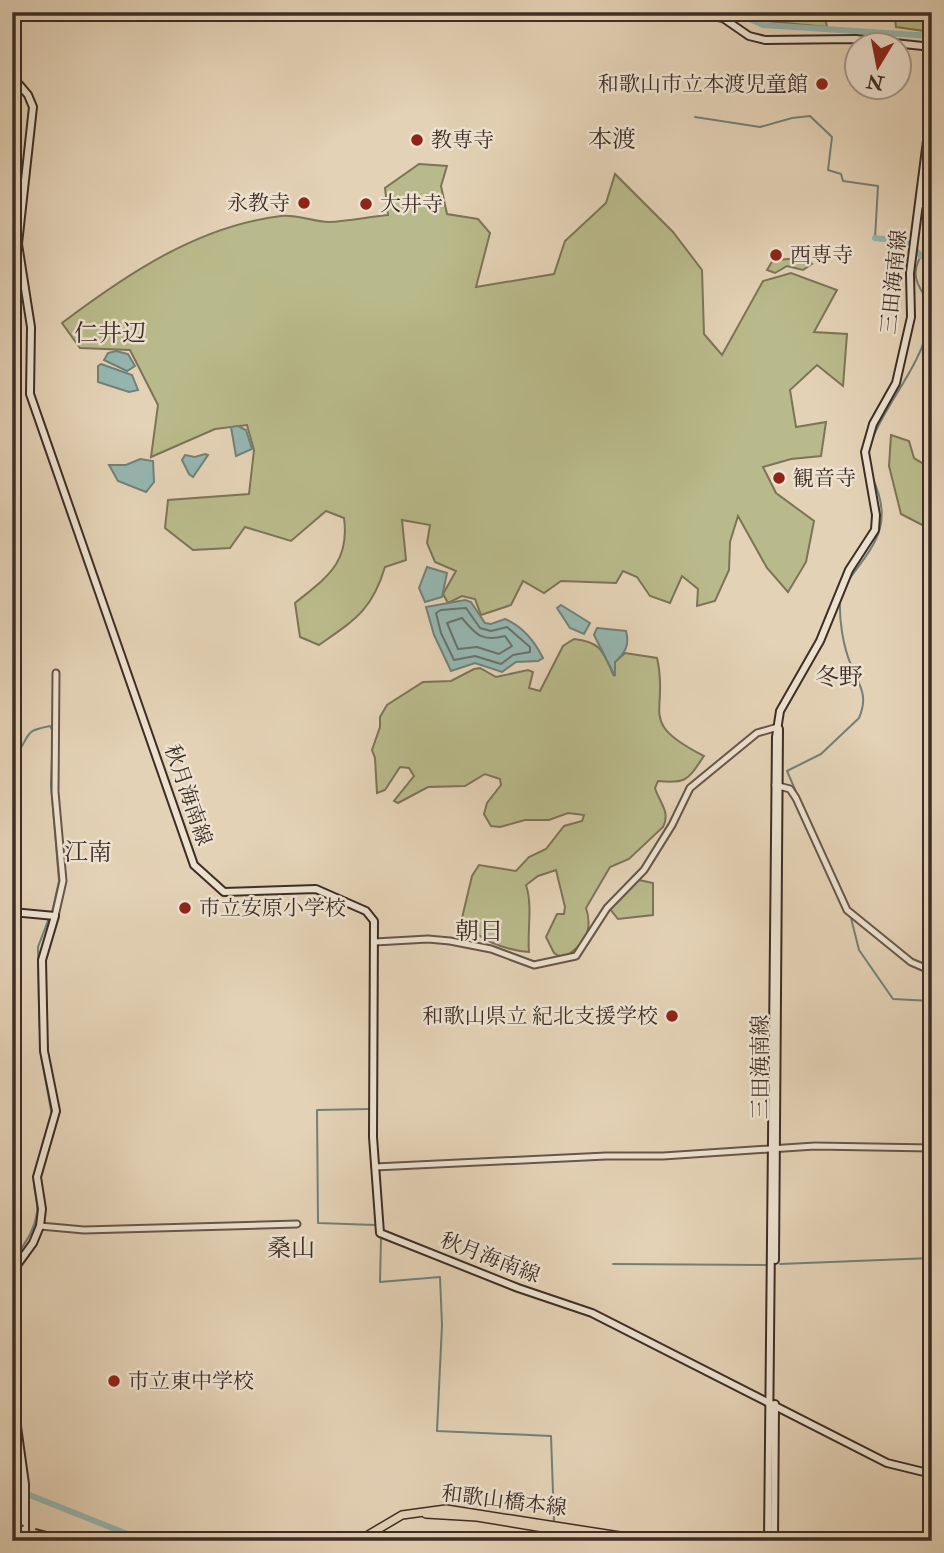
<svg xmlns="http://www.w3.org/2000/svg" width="944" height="1553" viewBox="0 0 944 1553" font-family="'IM FELL Double Pica','Noto Serif JP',serif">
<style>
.green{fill:#b9ba8b;stroke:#7c7458;stroke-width:2}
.water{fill:#95b7b1;stroke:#728079;stroke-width:2}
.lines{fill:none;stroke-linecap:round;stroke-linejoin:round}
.shore{stroke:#6a726c;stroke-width:2}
.stream{stroke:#728079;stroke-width:2}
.river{stroke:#95b7b1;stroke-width:6}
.tertiary-casing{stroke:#68564a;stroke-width:9}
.secondary-casing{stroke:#3e2d26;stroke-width:10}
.primary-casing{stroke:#3e2d26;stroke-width:10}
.tertiary{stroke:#ede2d0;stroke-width:5}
.secondary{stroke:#ede2d0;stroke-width:6}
.primary{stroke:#e4d2b6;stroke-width:7}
.rail{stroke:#3e2d26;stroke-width:2;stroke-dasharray:12 12;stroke-linecap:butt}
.poi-dot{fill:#8f2418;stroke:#ede2d0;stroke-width:2.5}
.labels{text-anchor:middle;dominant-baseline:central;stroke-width:5;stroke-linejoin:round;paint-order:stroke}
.poi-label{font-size:21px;fill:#3e2d26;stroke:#ede2d0;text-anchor:start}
.street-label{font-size:21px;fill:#3e2d26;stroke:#ede2d0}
.quarter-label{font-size:24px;fill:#3e2d26;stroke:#ede2d0}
</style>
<rect width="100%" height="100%" fill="#e4d2b6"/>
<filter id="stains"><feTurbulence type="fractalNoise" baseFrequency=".00286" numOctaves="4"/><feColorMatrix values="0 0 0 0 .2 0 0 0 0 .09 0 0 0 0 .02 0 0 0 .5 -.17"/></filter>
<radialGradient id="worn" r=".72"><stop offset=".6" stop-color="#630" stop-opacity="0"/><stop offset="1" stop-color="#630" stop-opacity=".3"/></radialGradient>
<g class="green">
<polygon points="745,12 824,12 827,27 765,21"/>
<polygon points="894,12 932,13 932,32 896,27"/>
<path d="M419,164L447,166L441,186L447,214L478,219L490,233L476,287L554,274L565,241L606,203L615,174L673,232L702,270L704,334L722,355L763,281L791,273L837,290L814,332L847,334L843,386L817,365L790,390L796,427L826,422L821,456L791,459L763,467L776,493L814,521L806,562L788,592L767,568L738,516L730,542L729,570L715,601L697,606L698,589L682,576L670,603L650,596L637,577L623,571L616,583L561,581L544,593L523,581L511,605L481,615L475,599L462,596L448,603L443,594L456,571L435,562L427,543L430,525L402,520L406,560L385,567C372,610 356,619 319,645L300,637L295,603C327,577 350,563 344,518L326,511L291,541L245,527L230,548L193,550L165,528L168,500L249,494L254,450L247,425L215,429L151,457L158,405L130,350L80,348L62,323C127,274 198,226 281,216C297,214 313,222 329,222C348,221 368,217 388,215L385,188Z"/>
<polygon points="805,258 812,264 803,270 787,266 775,273 767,270 773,260"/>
<polygon points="891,435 909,441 914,458 932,469 932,530 901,514 889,466"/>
<path d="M574,639C602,642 603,652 614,676L615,662L625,653L657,658C670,713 635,721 704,756C688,779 688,784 658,781L655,788C659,802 671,812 663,827L629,859L610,867L586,908C594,932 583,946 563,958L554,953L546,937L557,914H564L565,907L556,870L538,876L526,885C533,906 527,932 529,952C505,950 476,940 462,918L472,876L479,865L516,871L529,857L546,849L564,826L582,821L584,815L568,813L549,820H525L500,827L491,826L484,814L487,803L501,785L500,779L485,774L465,786L428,787L398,803L394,801L414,776L409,768L400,767L385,790L377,793L375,758L372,750L380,727V717L387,705L423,682L451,681L474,669L480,668L496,677L528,670L533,672L529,688L540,691L563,646Z"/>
<polygon points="639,880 653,883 653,915 618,919 610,909"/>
</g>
<g class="water">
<polygon points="116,351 128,354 135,366 127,371 104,360 108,353"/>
<polygon points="101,364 132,375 138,390 129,392 98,382 98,366"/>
<polygon points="238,426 246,430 252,449 236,456 231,427"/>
<polygon points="205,454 208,455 193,477 189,474 182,460 185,455 195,457"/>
<polygon points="140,459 153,461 154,482 146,492 118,481 109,465 126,465"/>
<polygon points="427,567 447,573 442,597 425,602 419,588"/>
<path d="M465,600L471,602L485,623L491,624L505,619C522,626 535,642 543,658L538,661L516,662L502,672L475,663L451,671L434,635L426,607Z"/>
<polygon points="561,605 590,623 584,634 570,628 557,608"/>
<path d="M597,628L626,631C630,645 625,653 615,662V676L594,635Z"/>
</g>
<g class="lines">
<g class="shore">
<polygon points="466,608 480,628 491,631 507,627 530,647 530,652 513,655 501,664 475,656 454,660 441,633 436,613 441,610"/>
<path d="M462,618C476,635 482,642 505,636L512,646L499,654L477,647L458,649L447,623Z"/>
</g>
<g class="stream">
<polyline points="695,117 760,127 792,118 810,116 832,137 828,170 841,174 843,181 878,186 875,238"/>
<path d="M870,444C886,402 921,367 930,321C936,294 903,287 921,256"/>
<polyline points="12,487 19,490 20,508 12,541"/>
<path d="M847,582C874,545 895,525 872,477"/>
<path d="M12,749L19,751C31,732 25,731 50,726L53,731L51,784L59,881L52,913"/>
<path d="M800,801L787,771L821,754L859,718C869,695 859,685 851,665C843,646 839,620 840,599"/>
<polyline points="826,857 850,909"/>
<polyline points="850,914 859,950 893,999 932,1001"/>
<polyline points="49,918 38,947 39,1009 41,1055 52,1116"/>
<polyline points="370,1109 317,1110 318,1223 375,1225"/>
<polyline points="376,1131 377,1146"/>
<polyline points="381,1238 380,1282 440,1277 442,1325 437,1431 551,1436 554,1521"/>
<path d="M12,1263C22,1246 34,1234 37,1213C39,1201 32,1188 34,1175"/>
<polyline points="613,1264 768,1265"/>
<polyline points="780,1264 932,1258"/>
<polyline points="554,1534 554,1541"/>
</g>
<g class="river">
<polyline points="734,12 763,25 932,36"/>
<polyline points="875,238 908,242 921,256 932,249"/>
<polyline points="12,1488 145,1541"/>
</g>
<defs>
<g id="tertiary">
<polyline points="919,205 932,204"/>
<polyline points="775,785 790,789 796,798 847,910 911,962 932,971"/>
<polyline points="55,916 63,881 55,792 56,673"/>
<polyline points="375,942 428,939 450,941 491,949 534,965 576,956 607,908 644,870 672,825 690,788 757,733 778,727"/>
<polyline points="375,1167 606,1156 663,1156 815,1146 932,1148"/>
<polyline points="40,1226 84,1230 297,1224"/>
</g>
<g id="secondary">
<polyline points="693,12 723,18 749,36 765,40 856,39 932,47"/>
<polyline points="12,76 28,95 33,107 18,244 31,327 30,394 194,865 224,892 316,889 366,911 374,921 373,1137 380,1233 518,1288 592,1313 887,1463 932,1474"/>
<polyline points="12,912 55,916 42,960 44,1051 56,1111 37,1177 42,1209 40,1226 33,1243 12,1272"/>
<polyline points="775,1260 779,729"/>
<polyline points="12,1365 15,1412 25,1484 25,1541"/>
<polyline points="768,1541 776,737 780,711 820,641 849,570 875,530 876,515 865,452 873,424 896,383 911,317 910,273 932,102"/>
<polyline points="774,1541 775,1404"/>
</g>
<g id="primary">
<polyline points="426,1514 477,1517 622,1541"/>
<polyline points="358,1541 402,1515 446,1509 652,1541"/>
</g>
</defs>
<use href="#tertiary" class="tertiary-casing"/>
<use href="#secondary" class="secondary-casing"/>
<use href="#primary" class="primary-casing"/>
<use href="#tertiary" class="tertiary"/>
<use href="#secondary" class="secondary"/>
<use href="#primary" class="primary"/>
<polyline class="rail" points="12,1523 82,1541"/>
</g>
<g class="poi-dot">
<circle cx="822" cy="84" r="7"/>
<circle cx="417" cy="140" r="7"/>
<circle cx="304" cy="203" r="7"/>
<circle cx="366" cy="204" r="7"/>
<circle cx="776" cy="255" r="7"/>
<circle cx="779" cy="478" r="7"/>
<circle cx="185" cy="908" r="7"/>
<circle cx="672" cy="1016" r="7"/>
<circle cx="114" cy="1381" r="7"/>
</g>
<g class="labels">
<g class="poi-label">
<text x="808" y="84" text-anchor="end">和歌山市立本渡児童館</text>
<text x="431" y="140">教専寺</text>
<text x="290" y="203" text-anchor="end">永教寺</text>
<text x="380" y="204">大井寺</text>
<text x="790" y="255">西専寺</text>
<text x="793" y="478">観音寺</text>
<text x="199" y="908">市立安原小学校</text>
<text x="658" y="1016" text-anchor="end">和歌山県立 紀北支援学校</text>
<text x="128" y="1381">市立東中学校</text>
</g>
<g class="street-label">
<text transform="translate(894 282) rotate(-84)">三田海南線</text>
<text transform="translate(188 795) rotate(71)">秋月海南線</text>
<text transform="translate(760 1067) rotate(-90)">三田海南線</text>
<text transform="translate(490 1258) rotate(21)">秋月海南線</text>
<text transform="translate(504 1501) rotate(7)">和歌山橋本線</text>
</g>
<g class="quarter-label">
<text x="612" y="139">本渡</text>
<text x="110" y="333">仁井辺</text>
<text x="839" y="677">冬野</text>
<text x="88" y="852">江南</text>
<text x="479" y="931">朝日</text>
<text x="291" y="1248">桑山</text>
</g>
</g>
<rect width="944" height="1553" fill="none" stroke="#e4d2b6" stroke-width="42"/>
<rect x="14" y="14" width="916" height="1525" fill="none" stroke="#3e2d26" stroke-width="3.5"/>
<rect x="21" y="21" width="902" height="1511" fill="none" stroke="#3e2d26" stroke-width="2"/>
<g transform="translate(878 66) rotate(190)"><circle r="33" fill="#ede2d0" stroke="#a79a8c" stroke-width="2"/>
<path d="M0-5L12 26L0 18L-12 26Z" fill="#8f2418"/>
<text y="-10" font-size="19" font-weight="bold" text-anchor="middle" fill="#3e2d26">N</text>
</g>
<rect width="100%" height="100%" filter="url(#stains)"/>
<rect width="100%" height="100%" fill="url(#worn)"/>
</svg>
